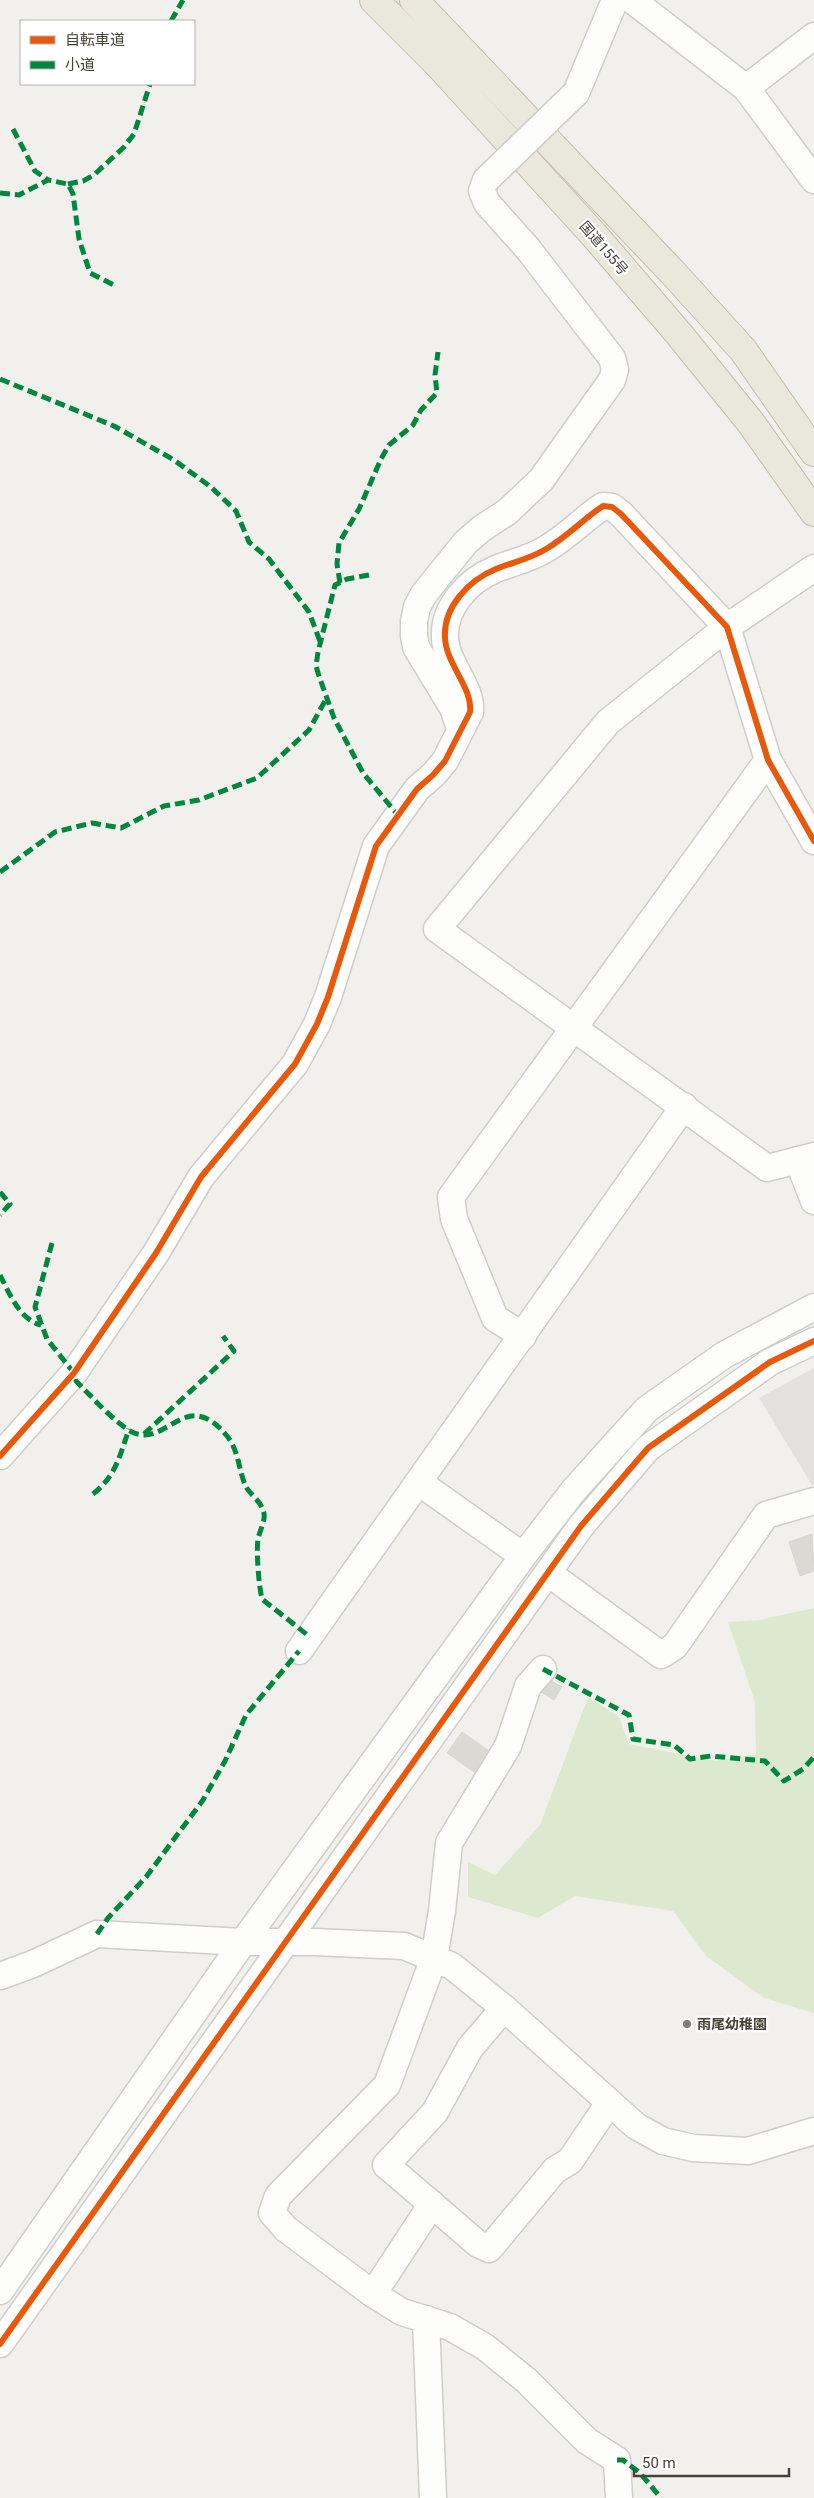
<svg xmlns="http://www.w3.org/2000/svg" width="814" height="2498" viewBox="0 0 814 2498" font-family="Roboto,'Noto Sans JP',sans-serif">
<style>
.green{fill:#dde9ce}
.parking{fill:#e2e1dd}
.building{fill:#dbd9d4;stroke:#d9d7d2}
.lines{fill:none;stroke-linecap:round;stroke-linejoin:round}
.minor-casing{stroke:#cfceca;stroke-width:29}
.highway-casing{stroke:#c6beaa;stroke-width:30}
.minor{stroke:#fdfdfc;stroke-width:26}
.highway{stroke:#eae7dc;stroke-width:28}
.minor-bridge-casing{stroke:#cfceca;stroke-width:29;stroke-linecap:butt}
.minor-bridge{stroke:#fdfdfc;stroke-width:26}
.quiet{stroke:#00873e;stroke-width:5;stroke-dasharray:10 5;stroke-linecap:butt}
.cycleway-casing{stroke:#fff;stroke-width:9}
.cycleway{stroke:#e8590c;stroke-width:6}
.poi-dot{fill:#827f77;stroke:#fff;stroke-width:2}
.labels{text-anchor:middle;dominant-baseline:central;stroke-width:4.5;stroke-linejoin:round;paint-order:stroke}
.street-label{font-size:14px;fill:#464238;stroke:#fff}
.poi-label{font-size:14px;font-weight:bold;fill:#464238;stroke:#fff;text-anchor:start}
</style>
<rect width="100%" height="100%" fill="#f1f0ec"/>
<polygon class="green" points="814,1608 814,2013 764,1998 706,1956 673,1911 575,1896 538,1918 468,1897 468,1862 495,1875 540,1825 588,1697 619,1717 629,1744 716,1761 756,1754 755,1702 728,1622 759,1620"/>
<polygon class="parking" points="814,1368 814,1484 812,1485 759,1398"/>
<g class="building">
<polygon points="812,1534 814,1571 800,1576 789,1542"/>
<polygon points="542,1675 562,1687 554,1700 535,1688"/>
<polygon points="462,1732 492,1753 477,1774 447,1753"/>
</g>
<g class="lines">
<defs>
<g id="minor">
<polyline points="632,0 746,88 814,180"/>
<polyline points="746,88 814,36"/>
<polyline points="576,93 615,0"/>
<polyline points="814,568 727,627 608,722 437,929 767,1168 814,1156"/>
<polyline points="460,728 453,708 416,647 414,636 414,621 417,607 424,594 465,543 481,529 507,512 541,480 612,380 615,369 612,358 528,249 487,203 482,191 486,180"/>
<polyline points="798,1160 814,1201"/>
<polyline points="523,1336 495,1318 454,1219 451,1197 768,760"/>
<path d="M0,1456L74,1373L156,1253L201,1177L295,1064L317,1024L328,997L376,846L417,789L433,775L445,761L470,712C473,688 446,664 445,638C443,607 469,580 496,569C513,562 530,559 546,549C567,537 583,519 603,506L612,507L621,514L727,627L768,760L814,841"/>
<polyline points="420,1483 523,1556"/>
<polyline points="548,1573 661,1655 675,1646 766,1515 814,1501"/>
<polyline points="299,1651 684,1106"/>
<polyline points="543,1669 528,1686 508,1746 449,1843 442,1911 434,1958 387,2085 278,2196 272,2213 286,2229 373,2294 402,2312 450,2327 485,2347 527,2381 587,2441 617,2460 619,2498"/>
<polyline points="0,1976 33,1964 97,1934 243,1942 314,1942 404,1946 452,1966 504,2008 636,2126 663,2141 693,2148 748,2151 814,2131"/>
<polyline points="504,2008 470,2048 435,2112 386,2165 478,2244 489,2249 555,2170 570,2161 609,2103"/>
<polyline points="0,2291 243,1942 523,1556 574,1490 647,1409 724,1355 814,1307"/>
<polyline points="373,2294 432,2204"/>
<polyline points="426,2319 433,2498"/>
<polyline points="0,2344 581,1526 648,1448 770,1362 814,1341"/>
</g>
<g id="highway">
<polyline points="374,0 437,63 594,235 679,334 751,423 814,512"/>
<polyline points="414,0 674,274 743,350 814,452"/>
</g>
</defs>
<use href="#minor" class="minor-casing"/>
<use href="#highway" class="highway-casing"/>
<use href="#minor" class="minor"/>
<use href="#highway" class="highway"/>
<defs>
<polyline id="minor-bridge" points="486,180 576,93"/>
</defs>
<use href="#minor-bridge" class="minor-bridge-casing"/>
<use href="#minor-bridge" class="minor-bridge"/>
<g class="quiet">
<polyline points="171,21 183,0"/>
<polyline points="13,129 35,171 48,180"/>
<polyline points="68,184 83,181 94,175 124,147 134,134 150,84"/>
<polyline points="0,193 19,195 48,180 68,184 73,194 79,239 90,273 116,286"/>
<polyline points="0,379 114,426 174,460 211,487 236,511 249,542 269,559 309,612 321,644"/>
<polyline points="369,575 347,579 335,585 318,652 316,666 319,676 334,718 363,773 397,814"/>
<polyline points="340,583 337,564 339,543 359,509 381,459 389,445 413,425 421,410 437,393 435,375 438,352"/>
<polyline points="0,872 55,832 92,823 121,828 164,806 199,800 257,778 309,730 326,699"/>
<polyline points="0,1192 10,1204 0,1215"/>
<path d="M52,1243L35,1307L47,1339L74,1373L76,1381C91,1396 114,1422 132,1432C167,1449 185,1385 227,1436C238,1449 239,1470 245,1485C249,1494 260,1500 263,1510C267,1519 260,1529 258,1539C256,1552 259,1587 262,1599L310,1637"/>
<path d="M0,1275C9,1293 20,1320 41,1325"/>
<polyline points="144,1434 234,1351 223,1336"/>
<path d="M93,1494C116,1476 120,1455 129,1429"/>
<polyline points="543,1669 629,1715 633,1739 674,1745 690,1759 711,1756 765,1761 784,1781 803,1769 814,1757"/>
<polyline points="97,1934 108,1918 146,1877 203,1800 225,1761 246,1715 299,1651"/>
<polyline points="617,2460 623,2460 640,2473 661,2498"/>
</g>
<defs>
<g id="cycleway">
<path d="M0,1456L74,1373L156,1253L201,1177L295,1064L317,1024L328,997L376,846L417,789L433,775L445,761L470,712C473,688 446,664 445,638C443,607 469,580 496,569C513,562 530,559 546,549C567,537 583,519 603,506L612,507L621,514L727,627L768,760L814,841"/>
<polyline points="0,2344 581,1526 648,1448 770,1362 814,1341"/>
</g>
</defs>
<use href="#cycleway" class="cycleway-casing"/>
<use href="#cycleway" class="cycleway"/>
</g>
<circle class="poi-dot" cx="687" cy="2024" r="5"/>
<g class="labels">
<g class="street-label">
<text transform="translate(604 248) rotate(49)">国道155号</text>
</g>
<g class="poi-label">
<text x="697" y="2024">雨尾幼稚園</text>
</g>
</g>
<rect x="20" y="20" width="175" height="65" fill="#ffffff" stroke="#b5b3af"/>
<rect x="30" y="36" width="25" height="8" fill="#e8590c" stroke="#b5b3af"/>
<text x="65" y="45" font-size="15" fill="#464238">自転車道</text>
<rect x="30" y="61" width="25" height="8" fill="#00873e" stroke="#b5b3af"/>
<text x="65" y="70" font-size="15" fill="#464238">小道</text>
<path d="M634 2468v8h155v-8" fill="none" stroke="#464238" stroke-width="2.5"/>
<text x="642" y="2468" font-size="15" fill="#464238" stroke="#ffffff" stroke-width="4" paint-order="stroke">50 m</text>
</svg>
